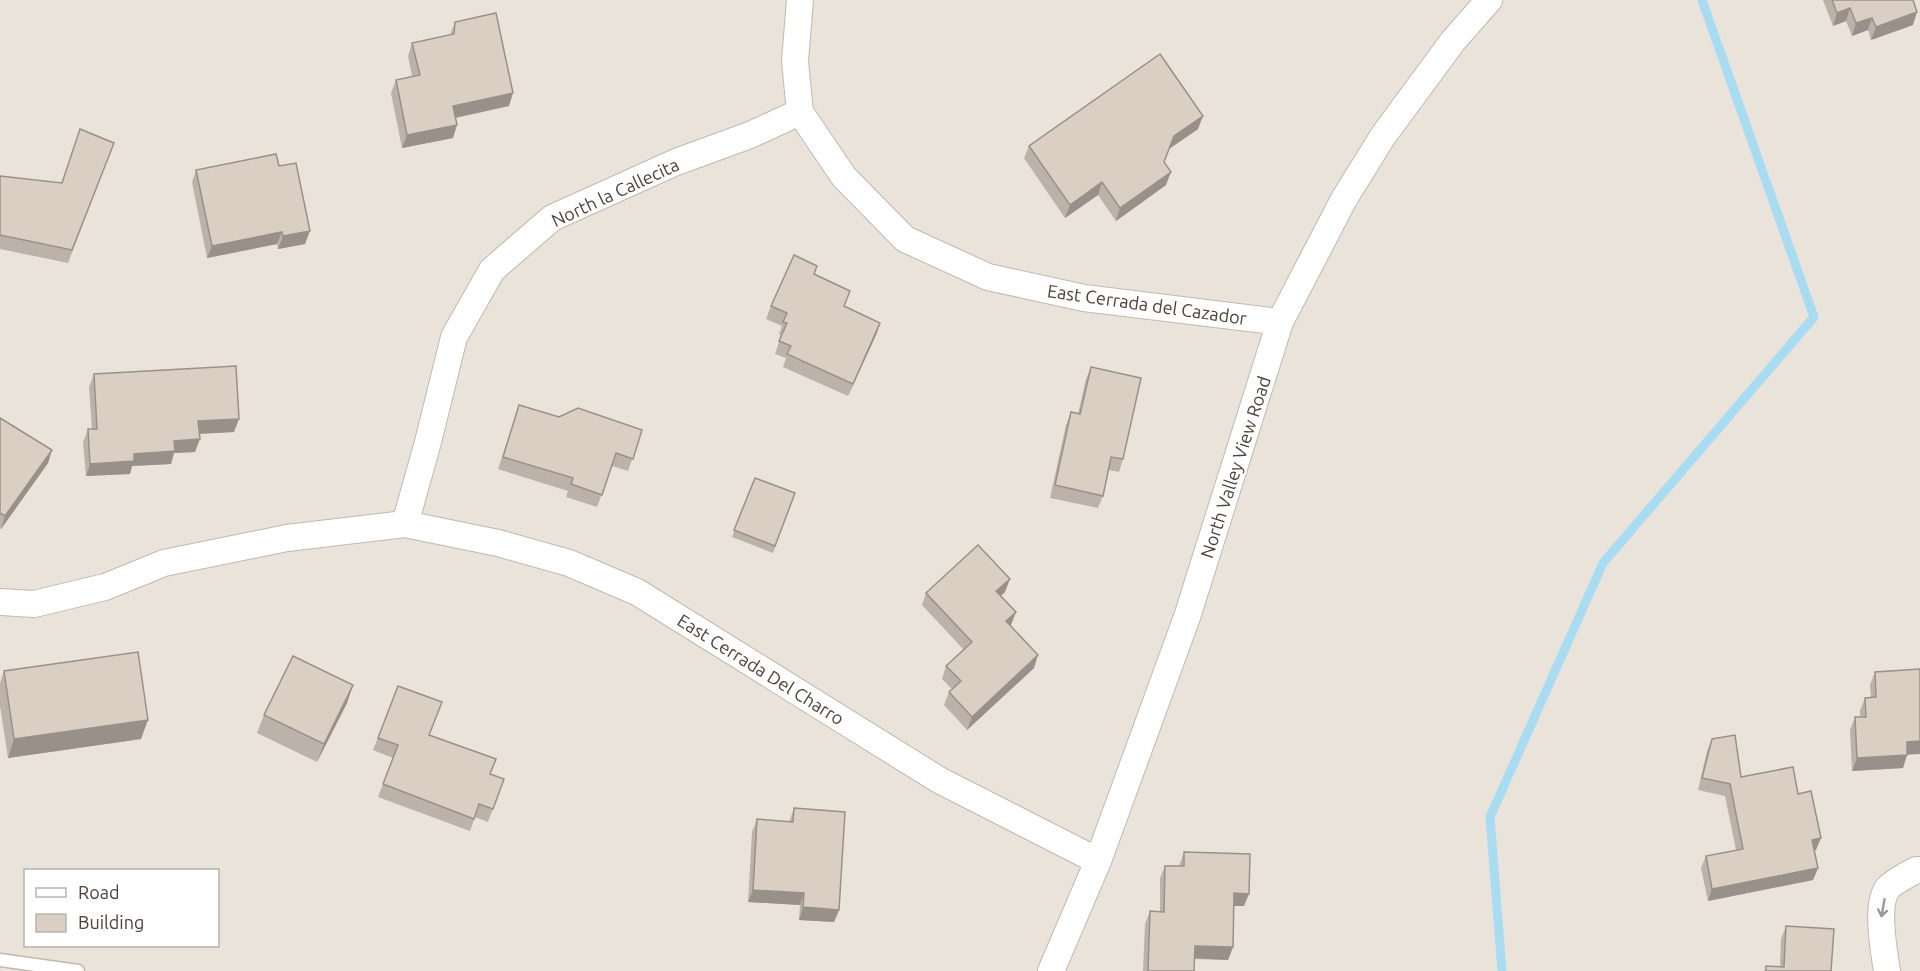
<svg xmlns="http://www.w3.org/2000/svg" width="1920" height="971" viewBox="0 0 1920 971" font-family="Ubuntu,sans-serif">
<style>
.residential{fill:#eae3da;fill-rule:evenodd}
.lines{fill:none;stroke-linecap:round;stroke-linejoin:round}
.stream{stroke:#a8dcf3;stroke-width:9}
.lane-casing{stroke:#c2b9ae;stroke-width:15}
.street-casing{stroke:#c2b9ae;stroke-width:28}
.lane{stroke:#fff;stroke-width:12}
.street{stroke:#fff;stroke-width:26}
.wall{fill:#bcb2a9}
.shaded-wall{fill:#999189}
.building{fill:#dbcfc4;stroke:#999189;stroke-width:1.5}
.oneway{stroke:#9c9792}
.labels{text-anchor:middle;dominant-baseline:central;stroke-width:4.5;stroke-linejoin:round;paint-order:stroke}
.street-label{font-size:18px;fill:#4b4239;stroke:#fff}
</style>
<rect width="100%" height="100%" fill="#f6f2ec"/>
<path class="residential" d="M0,0H1920V971H0ZM26,870H218V946H26Z"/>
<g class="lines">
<polyline class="stream" points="1502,971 1490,817 1603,563 1814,317 1702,0"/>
<defs>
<polyline id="lane" points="0,960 78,971"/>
<g id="street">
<polyline points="800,0 795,61 800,112 844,177 905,239 988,277 1084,298 1280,322"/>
<polyline points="405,524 428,442 454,337 492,270 552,218 676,162 750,135 800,112"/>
<polyline points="0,602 34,604 105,587 164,563 287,538 405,524 498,543 569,563 637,592 939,780 1098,861"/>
<polyline points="1051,971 1098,861 1187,617 1280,322 1344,199 1383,136 1453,41 1489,0"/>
<path d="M1887,971C1884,952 1875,904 1888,888C1893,882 1909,874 1916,870H1920"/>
</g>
</defs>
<use href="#lane" class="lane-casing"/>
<use href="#street" class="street-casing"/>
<use href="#lane" class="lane"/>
<use href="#street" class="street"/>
</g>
<g class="wall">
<polygon points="1823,0 1913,0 1913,25 1871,40 1868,30 1852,36 1846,21 1833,26"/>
<polygon points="455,22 509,106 456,118 453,138 402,148 391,93 396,80 412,76 408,56 412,43 450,35"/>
<polygon points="80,129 114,143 68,263 0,249 0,176 62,183"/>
<polygon points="1198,129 1169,149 1164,163 1166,185 1116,221 1098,195 1065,218 1024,158 1029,146"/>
<polygon points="279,166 305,244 278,249 277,244 207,258 192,182 196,170"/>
<polygon points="814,275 845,307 880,323 876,335 848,396 783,367 786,358 775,354 781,336 779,334 782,326 766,319 771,306"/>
<polygon points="1091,367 1123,459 1119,472 1109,470 1103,496 1098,508 1050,498 1066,425 1071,412 1078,414 1086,379"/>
<polygon points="94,374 234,432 199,434 195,452 174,453 171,464 132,466 130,474 86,476 83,442 88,429 92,429 89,387"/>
<polygon points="519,405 559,417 642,430 628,471 612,466 597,507 566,497 568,491 498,469"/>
<polygon points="0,418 52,450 48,463 1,529 0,529"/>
<polygon points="755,478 795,493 773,553 732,537"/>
<polygon points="1005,592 1001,596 1016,612 1010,625 1034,668 967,730 944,705 949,692 952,689 942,679 946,666 964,650 922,605 926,593"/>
<polygon points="1920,669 1920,754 1907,754 1903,768 1852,771 1850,730 1855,717 1860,717 1860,710 1865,698 1871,698 1870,685 1875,672"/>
<polygon points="4,671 141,739 8,758 0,706 0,683"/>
<polygon points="353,685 347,703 317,762 257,733 264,715"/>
<polygon points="398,686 430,735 490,774 504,779 488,822 475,817 470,831 378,797 393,758 373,750"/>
<polygon points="1712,739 1741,777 1798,794 1816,850 1814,850 1818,868 1813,880 1708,901 1701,868 1706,856 1736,850 1725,796 1698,790 1707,751"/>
<polygon points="794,808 839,910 834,922 799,920 800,905 748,902 752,832 757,819 789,822"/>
<polygon points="1184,852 1244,906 1234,906 1233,947 1228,960 1194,959 1194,971 1143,971 1145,924 1150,911 1160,912 1160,878 1165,866 1179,866"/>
<polygon points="1786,926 1831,971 1764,971 1766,966 1780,966 1781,939"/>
</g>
<g class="shaded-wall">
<polygon points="1850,8 1846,21 1833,26 1837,13"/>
<polygon points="1917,12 1913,25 1871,40 1876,27"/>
<polygon points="1872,18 1868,30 1852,36 1856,23"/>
<polygon points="513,93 509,106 449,119 453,106"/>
<polygon points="1203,116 1198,129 1169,149 1174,136"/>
<polygon points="457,125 453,138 402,148 407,135"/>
<polygon points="1171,172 1166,185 1116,221 1120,208"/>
<polygon points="1102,182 1098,195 1065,218 1070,205"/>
<polygon points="310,231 305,244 278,249 283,236"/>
<polygon points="282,232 277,244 207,258 212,246"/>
<polygon points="880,323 876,335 848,396 853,384"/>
<polygon points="239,419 234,432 194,434 198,421"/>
<polygon points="200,439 195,452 174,453 171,464 132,466 130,474 86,476 90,464 134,454 174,441"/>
<polygon points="52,450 48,463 1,529 5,516"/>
<polygon points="1010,579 1005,592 992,604 996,591"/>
<polygon points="1016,612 1011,625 1001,633 1006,621"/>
<polygon points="1038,655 1034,668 967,730 972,717"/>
<polygon points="353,685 347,703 317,762 324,744"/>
<polygon points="148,720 141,739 8,758 14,739"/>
<polygon points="1920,741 1920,754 1902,755 1907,742"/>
<polygon points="1907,755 1903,768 1852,771 1857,758"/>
<polygon points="1821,838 1816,850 1808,852 1812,840"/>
<polygon points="1818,868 1813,880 1708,901 1712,889"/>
<polygon points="753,890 804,893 800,905 748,902"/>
<polygon points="1234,893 1249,894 1244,906 1230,906"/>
<polygon points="803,907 839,910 834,922 799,920"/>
<polygon points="1195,946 1233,947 1228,960 1190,958"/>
</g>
<g class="building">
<polygon points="1832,0 1913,0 1917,12 1876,27 1872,18 1856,23 1850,8 1837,13"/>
<polygon points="496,13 513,93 453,106 457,125 407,135 396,80 420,75 412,43 454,34 455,22"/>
<polygon points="1160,54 1203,116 1174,136 1164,162 1171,172 1120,208 1102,182 1070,205 1029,146"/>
<polygon points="80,129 114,143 72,250 0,235 0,176 62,183"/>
<polygon points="276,154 279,166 296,163 310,231 283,236 282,232 212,246 196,170"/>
<polygon points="794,255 817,266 814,274 850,291 844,306 880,323 853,384 787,354 791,346 779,341 787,323 783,322 787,313 771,306"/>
<polygon points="236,366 239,419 198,421 200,439 174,441 175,451 134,454 134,461 90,464 88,429 97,429 94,374"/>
<polygon points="1091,367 1141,378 1123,459 1111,457 1103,496 1055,485 1071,412 1080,414"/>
<polygon points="519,405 559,417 578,408 642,430 633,459 616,453 602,495 571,484 573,478 503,457"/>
<polygon points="0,418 52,450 5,516 0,513"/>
<polygon points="755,478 795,493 775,546 734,530"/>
<polygon points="978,545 1010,579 996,591 1016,612 1006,621 1038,655 972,717 949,692 961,681 946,666 972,642 926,593"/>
<polygon points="138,652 148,720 14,739 4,671"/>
<polygon points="293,656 353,685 324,744 264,715"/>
<polygon points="1920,669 1920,741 1907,742 1907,755 1857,758 1855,717 1866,717 1865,698 1876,697 1875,672"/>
<polygon points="398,686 442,702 429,735 496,759 490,774 504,779 493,809 479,804 474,819 383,784 398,745 378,738"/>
<polygon points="1735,735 1741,777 1793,767 1798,794 1811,791 1821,838 1812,840 1818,868 1712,889 1706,856 1743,849 1730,784 1702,778 1712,739"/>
<polygon points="794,808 845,812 839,910 803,907 804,893 753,890 757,819 793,822"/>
<polygon points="1184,852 1250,854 1249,894 1234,893 1233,947 1195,946 1194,971 1148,971 1150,911 1164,912 1165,866 1184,866"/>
<polygon points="1786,926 1834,929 1831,971 1766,971 1766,966 1784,967"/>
</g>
<defs><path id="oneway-shaft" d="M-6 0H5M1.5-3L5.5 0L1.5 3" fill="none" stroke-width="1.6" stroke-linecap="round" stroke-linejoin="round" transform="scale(1.5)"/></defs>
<use class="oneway" href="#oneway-shaft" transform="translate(1883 908) rotate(100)"/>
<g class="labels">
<g class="street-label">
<text transform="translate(615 192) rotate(-25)">North la Callecita</text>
<text transform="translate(1147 304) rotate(8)">East Cerrada del Cazador</text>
<text transform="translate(1235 467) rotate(-72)">North Valley View Road</text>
<text transform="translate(761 669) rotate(32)">East Cerrada Del Charro</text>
</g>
</g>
<rect x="24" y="869" width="195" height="78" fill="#ffffff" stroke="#b7b3b0" stroke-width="1.5"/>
<rect x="36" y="888" width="30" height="9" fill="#ffffff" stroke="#b7b3b0" stroke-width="1.5"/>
<text x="78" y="899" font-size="18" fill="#4b4239">Road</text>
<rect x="36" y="914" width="30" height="18" fill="#dbcfc4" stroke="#b7b3b0" stroke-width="1.5"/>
<text x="78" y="929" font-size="18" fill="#4b4239">Building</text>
</svg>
